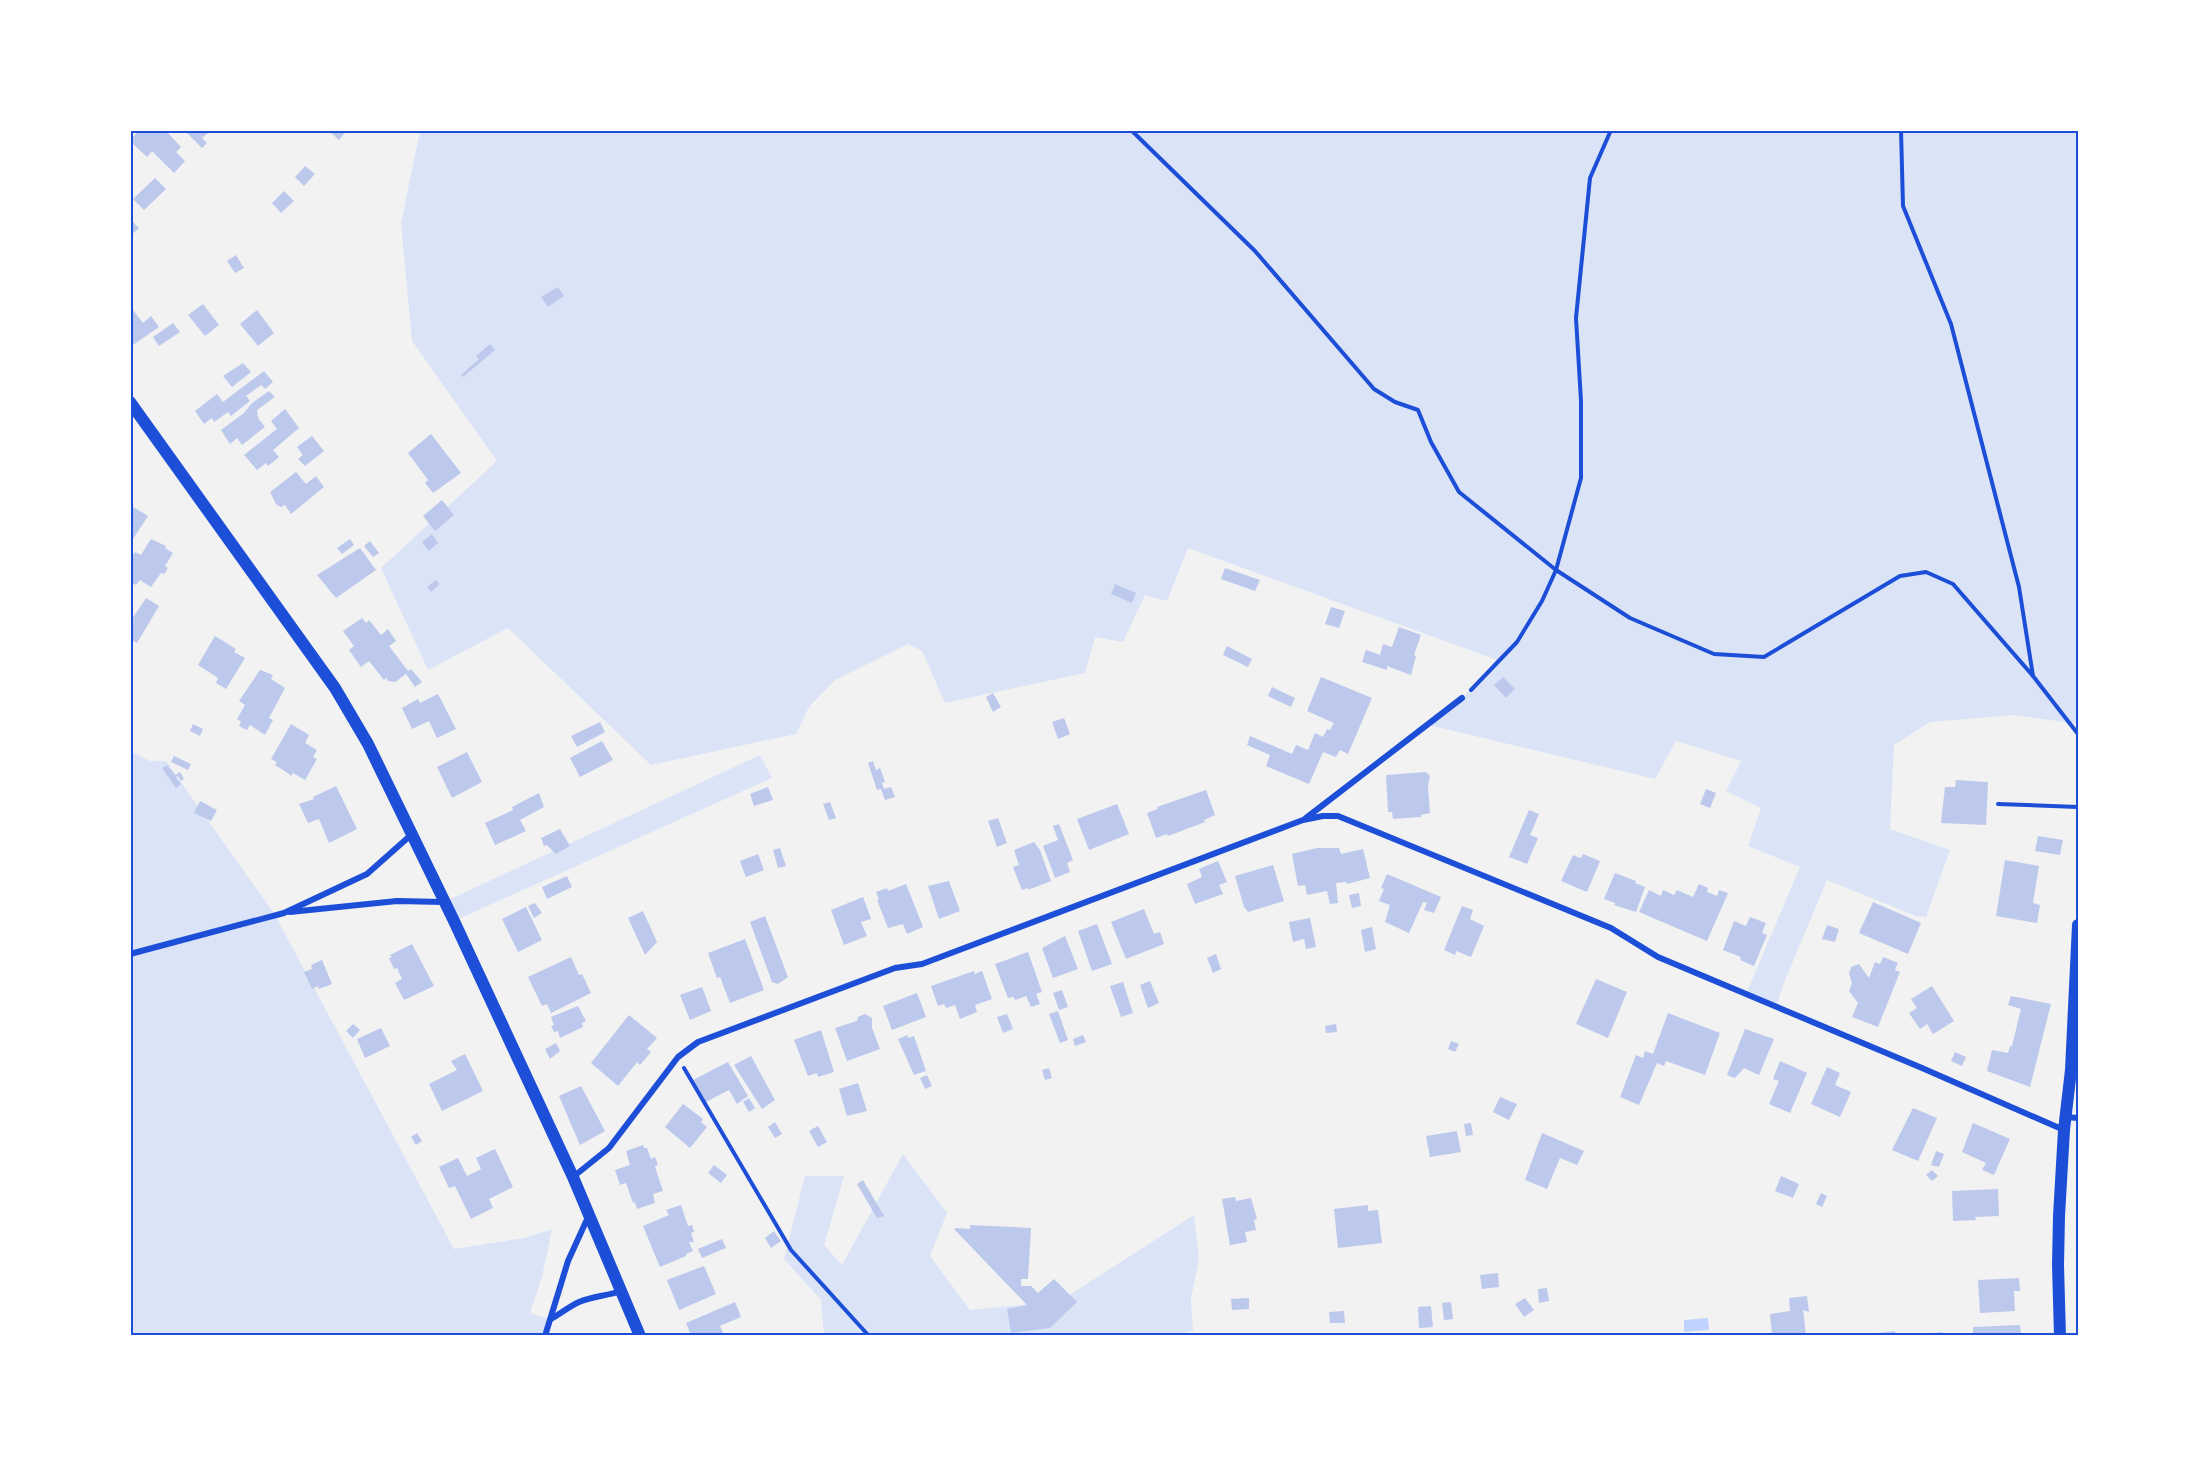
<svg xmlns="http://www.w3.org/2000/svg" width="2209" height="1466" viewBox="0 0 2209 1466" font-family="'Roboto Serif',serif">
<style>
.green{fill:#dbe4f7}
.water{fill:#bfd3fe}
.building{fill:#bdc9ec}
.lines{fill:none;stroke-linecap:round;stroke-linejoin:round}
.path{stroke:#1d4ed8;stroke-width:4}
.minor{stroke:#1d4ed8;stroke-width:6}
.secondary{stroke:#1d4ed8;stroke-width:12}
.neatline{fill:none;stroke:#1d4ed8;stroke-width:2}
</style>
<rect width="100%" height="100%" fill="#f2f2f2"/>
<g class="green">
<polygon points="420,131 2078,131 2078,724 2014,715 1930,722 1894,745 1890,829 1950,850 1926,917 1916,916 1827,880 1783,985 1776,1007 1746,994 1800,867 1748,846 1761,808 1726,791 1741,761 1676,741 1655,779 1429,725 1462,698 1500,661 1188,548 1167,601 1145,595 1123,642 1095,637 1085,673 945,703 922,651 908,644 835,680 809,707 796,734 651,765 508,628 428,670 381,568 497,461 412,341 401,223"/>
<polygon points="130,751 150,761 166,761 275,915 454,1249 524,1238 552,1229 542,1277 530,1313 551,1320 545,1335 131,1335"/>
<polygon points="760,755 772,778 454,921 444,902"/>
<polygon points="903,1154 947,1213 930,1256 970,1310 1060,1301 1194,1215 1199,1259 1191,1299 1193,1331 1173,1336 824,1335 821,1300 784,1259 805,1176 844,1176 824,1245 842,1265"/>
</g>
<polygon class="water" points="1708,1318 1709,1330 1684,1332 1684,1320"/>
<g class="building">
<polygon points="139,130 165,130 181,147 176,152 185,161 174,173 152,151 147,157 130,141"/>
<polygon points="184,130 207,130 209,132 202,138 207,143 202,148"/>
<polygon points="328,130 347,130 339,140"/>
<polygon points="305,166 315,174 304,186 295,177"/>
<polygon points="155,178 166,189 144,210 133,199"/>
<polygon points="284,191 294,201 281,213 272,203"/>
<polygon points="132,221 139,228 130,236 130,222"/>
<polygon points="236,255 244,268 235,273 227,261"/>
<polygon points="558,287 564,296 548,307 541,297"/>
<polygon points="203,304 219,325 205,336 188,315"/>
<polygon points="130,306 143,323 151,316 159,327 130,347"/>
<polygon points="257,310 274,333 258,346 240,324"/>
<polygon points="173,323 180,332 159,346 153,337"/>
<polygon points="490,344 495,350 463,377 461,375 479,359 476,356"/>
<polygon points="243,363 251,372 232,387 223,376"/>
<polygon points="264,371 273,382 265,389 261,385 246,396 250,401 231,416 228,412 214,422 212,418 204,424 195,411 217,394 223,402"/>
<polygon points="269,391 275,397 257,410 258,418 265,427 242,445 237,438 230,444 221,430 244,413 252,403"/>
<polygon points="285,409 299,428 273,450 279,457 268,466 266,463 257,470 244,455 277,429 271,421"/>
<polygon points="431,434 461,473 433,493 425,483 428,480 408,453"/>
<polygon points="312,436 324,451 305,466 298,459 303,455 297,447"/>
<polygon points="296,472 306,484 316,476 324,487 291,514 285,505 281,507 276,504 270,492"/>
<polygon points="442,500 454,515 435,531 423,516"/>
<polygon points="130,505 148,516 133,539 130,537"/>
<polygon points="432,534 438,543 429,551 422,542"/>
<polygon points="151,539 166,546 165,548 173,553 165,566 168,568 164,574 161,573 151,587 140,580 136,585 130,582 130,559 135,552 141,555"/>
<polygon points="350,539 354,545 342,554 337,548"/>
<polygon points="370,541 379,553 373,557 364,546"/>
<polygon points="360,548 376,570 336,598 317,575"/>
<polygon points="1225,568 1260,580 1255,591 1221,579"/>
<polygon points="436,580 440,584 431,592 427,587"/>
<polygon points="1115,584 1136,593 1132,603 1111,594"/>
<polygon points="146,598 159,606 137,643 130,639 130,622"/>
<polygon points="1331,607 1345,611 1339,628 1325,624"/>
<polygon points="362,618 366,623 369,620 381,635 388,629 396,641 389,646 408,671 411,669 422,682 415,687 406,674 395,682 388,681 386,678 384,680 369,661 361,667 349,650 354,646 343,631"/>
<polygon points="1399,627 1421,635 1414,655 1416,656 1411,675 1387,666 1387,670 1362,662 1366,650 1380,655 1383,644 1392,647"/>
<polygon points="215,636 236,649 234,652 245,658 226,689 216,683 218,678 198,665"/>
<polygon points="1227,646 1252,659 1248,667 1223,655"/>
<polygon points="260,670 273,675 271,679 285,688 269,718 273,720 265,735 250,725 247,730 239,726 241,722 237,719 245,705 239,701"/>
<polygon points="1321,677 1372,698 1348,754 1340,750 1336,757 1323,752 1309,784 1266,766 1270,755 1247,745 1250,736 1292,754 1296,745 1308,750 1315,733 1323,737 1327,729 1330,730 1334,723 1307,711"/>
<polygon points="1503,677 1515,689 1506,698 1494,685"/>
<polygon points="1272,687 1295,698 1291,707 1268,696"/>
<polygon points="993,693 1001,707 993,712 986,697"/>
<polygon points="438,694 456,729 437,738 429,721 412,729 402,708 418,699 420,703"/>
<polygon points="1064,718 1070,734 1058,739 1052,722"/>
<polygon points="600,722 605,732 577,747 571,736"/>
<polygon points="193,724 203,729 200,736 190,731"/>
<polygon points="291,724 309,735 305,743 317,750 313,757 317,759 305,780 293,773 291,776 286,772 275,765 277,762 271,759"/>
<polygon points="602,741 613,760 580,777 570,758"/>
<polygon points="467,752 482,782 452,798 437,767"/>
<polygon points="174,756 191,764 188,770 171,762"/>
<polygon points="873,761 876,770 880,768 885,782 882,783 884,789 891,787 895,797 885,800 881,789 877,790 868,763"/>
<polygon points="167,765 175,775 180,772 184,779 181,781 178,776 176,777 181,784 176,788 162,768"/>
<polygon points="1426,772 1430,776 1428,786 1430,813 1421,815 1421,817 1393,819 1392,812 1388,812 1386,775"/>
<polygon points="1956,780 1988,782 1986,825 1941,823 1945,787 1955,787"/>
<polygon points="336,786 357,829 329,843 319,819 308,823 299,804 314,799 313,797"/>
<polygon points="768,787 773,800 754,806 750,794"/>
<polygon points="1706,789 1716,793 1710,808 1700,804"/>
<polygon points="1206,790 1215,815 1204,820 1205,822 1168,836 1167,834 1156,838 1147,813 1158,809 1157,807"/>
<polygon points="539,793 544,807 520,820 526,831 495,845 485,823 513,810 512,807"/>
<polygon points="200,801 217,810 211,821 194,813"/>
<polygon points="830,802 836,818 829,820 823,804"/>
<polygon points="1117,804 1129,834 1089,850 1077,819"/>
<polygon points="1529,810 1539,814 1530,835 1538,838 1527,864 1509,857"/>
<polygon points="998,818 1007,843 997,847 988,821"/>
<polygon points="1059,824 1073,860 1067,863 1070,872 1055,878 1043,846 1058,840 1053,826"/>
<polygon points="560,829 570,846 556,854 547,845 544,846 541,838"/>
<polygon points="2038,836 2063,840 2060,855 2035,851"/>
<polygon points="1034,842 1040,850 1051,881 1028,890 1028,888 1022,890 1013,867 1019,865 1014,850"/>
<polygon points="780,848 786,866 778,868 773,850"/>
<polygon points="1317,848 1339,848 1341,854 1363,849 1370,878 1347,884 1347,882 1336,883 1338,903 1330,904 1327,891 1307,895 1305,885 1298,886 1292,854"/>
<polygon points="758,854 764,870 746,877 740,861"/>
<polygon points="1583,854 1600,861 1587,892 1561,881 1573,855 1581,858"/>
<polygon points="2005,860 2039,866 2033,903 2040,905 2037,923 1996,916"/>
<polygon points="1218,861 1227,882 1219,885 1223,894 1195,904 1187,884 1202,877 1199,869"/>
<polygon points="1273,865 1284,901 1248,912 1244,907 1235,876"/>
<polygon points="1615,873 1636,881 1635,883 1645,887 1636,912 1614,905 1615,903 1604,899"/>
<polygon points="1387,874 1441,897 1434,913 1424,910 1427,903 1423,902 1409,933 1385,922 1390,905 1379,901 1384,889 1381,888"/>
<polygon points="567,876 572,887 547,899 542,887"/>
<polygon points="949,881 960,911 939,919 928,886"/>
<polygon points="906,884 923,927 907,934 903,924 888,928 877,900 879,899 876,892 887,888 888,891"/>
<polygon points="1699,884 1708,888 1707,892 1717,896 1719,890 1728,893 1707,941 1639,912 1649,890 1661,896 1663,890 1674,895 1677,890 1693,897"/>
<polygon points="1359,893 1361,906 1352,908 1349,895"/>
<polygon points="863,897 871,919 861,922 867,936 844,945 831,910"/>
<polygon points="1873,902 1921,923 1908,954 1859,933"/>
<polygon points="535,903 542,913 534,918 528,906"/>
<polygon points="1462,906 1473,910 1470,919 1484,926 1471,957 1456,951 1455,955 1444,950"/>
<polygon points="526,907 542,940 518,952 502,919"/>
<polygon points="1144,909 1154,934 1160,932 1164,944 1126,959 1111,922"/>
<polygon points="643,911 657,942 645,955 628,918"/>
<polygon points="765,916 788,977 778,984 772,982 750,922"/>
<polygon points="1750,917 1766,923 1762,933 1767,935 1754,966 1740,960 1741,957 1723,950 1734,921 1746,926"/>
<polygon points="1310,918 1316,947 1306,949 1304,939 1293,942 1289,922"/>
<polygon points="1097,924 1112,964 1092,971 1078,931"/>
<polygon points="1827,925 1839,929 1835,942 1822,939"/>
<polygon points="1372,927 1376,949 1365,952 1361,930"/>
<polygon points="1065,936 1078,969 1053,978 1042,948"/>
<polygon points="745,939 764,990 730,1003 720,977 717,978 708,953"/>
<polygon points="412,944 434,986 404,1000 395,983 402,979 397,968 394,969 389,958 392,957 390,955"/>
<polygon points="1028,952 1042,992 1036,994 1040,1004 1031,1007 1026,996 1015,1000 1013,997 1008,998 995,964"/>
<polygon points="1216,954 1221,969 1213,973 1207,958"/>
<polygon points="571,957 579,975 582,974 591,993 551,1013 547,1004 542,1006 528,977"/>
<polygon points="1883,957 1898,963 1895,970 1900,972 1878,1027 1852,1017 1858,1003 1849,991 1852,983 1849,974 1851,967 1859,964 1869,978 1875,962 1880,964"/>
<polygon points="322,960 332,984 319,989 318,986 312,989 304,972 312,969 311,965"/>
<polygon points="974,971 975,974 982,971 992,999 975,1005 977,1012 960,1019 955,1005 946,1008 944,1004 938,1006 931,986"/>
<polygon points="1596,979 1627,992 1608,1038 1576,1024"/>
<polygon points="1150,981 1159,1003 1148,1008 1140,985"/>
<polygon points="1123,982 1133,1013 1121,1017 1110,986"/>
<polygon points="1932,986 1954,1021 1933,1034 1927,1024 1920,1029 1909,1013 1917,1008 1911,999"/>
<polygon points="702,987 711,1011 690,1020 680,995"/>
<polygon points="1062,990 1068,1007 1059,1010 1053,993"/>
<polygon points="917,993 926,1017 892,1030 883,1006"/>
<polygon points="2011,996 2051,1004 2030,1087 1987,1071 1992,1050 2008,1053 2010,1046 2012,1046 2021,1009 2008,1005"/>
<polygon points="578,1006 586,1021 582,1023 583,1027 560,1038 558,1031 554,1032 551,1026 554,1025 551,1017"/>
<polygon points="1058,1011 1068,1040 1060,1043 1049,1014"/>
<polygon points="1668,1013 1720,1033 1705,1075 1666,1061 1664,1066 1657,1063 1639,1105 1620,1097 1636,1055 1643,1058 1645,1051 1653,1054"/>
<polygon points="865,1014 872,1018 872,1028 880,1049 847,1061 835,1028 857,1021 858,1017"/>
<polygon points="1007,1014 1013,1029 1003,1033 997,1017"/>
<polygon points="629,1015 657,1038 647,1049 651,1052 640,1065 637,1062 618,1086 591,1063"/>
<polygon points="353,1024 360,1030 353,1038 346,1031"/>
<polygon points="1336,1024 1337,1032 1326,1033 1325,1026"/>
<polygon points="381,1028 390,1046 365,1058 357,1039"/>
<polygon points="1745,1029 1774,1039 1759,1075 1744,1068 1735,1078 1727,1075"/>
<polygon points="821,1030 834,1072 818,1077 817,1073 808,1076 794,1040"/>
<polygon points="908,1035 908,1038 914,1036 926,1071 914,1075 898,1039"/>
<polygon points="1083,1035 1086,1042 1075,1046 1073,1039"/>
<polygon points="1451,1041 1459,1044 1455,1052 1448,1049"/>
<polygon points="556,1043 560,1051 550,1059 545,1049"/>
<polygon points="1955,1052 1966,1057 1962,1066 1951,1061"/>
<polygon points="465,1054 483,1091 442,1111 429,1084 457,1070 451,1061"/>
<polygon points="751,1056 775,1100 762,1109 734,1065"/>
<polygon points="1780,1061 1807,1073 1790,1113 1769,1104 1779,1081 1773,1079"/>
<polygon points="728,1062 748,1096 737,1104 729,1090 704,1103 691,1081"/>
<polygon points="1827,1067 1840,1073 1835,1085 1851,1092 1840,1117 1811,1104"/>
<polygon points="1049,1068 1052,1078 1045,1080 1042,1070"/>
<polygon points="927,1075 932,1086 925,1089 920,1078"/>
<polygon points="858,1083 867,1111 847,1116 839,1089"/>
<polygon points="581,1086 605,1131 580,1145 559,1096"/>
<polygon points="1500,1097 1517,1104 1509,1120 1493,1112"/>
<polygon points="749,1098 755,1108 749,1112 743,1102"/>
<polygon points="683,1104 703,1119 701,1122 707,1127 690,1148 665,1127"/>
<polygon points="1913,1108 1937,1118 1918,1161 1892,1150"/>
<polygon points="775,1122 782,1134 775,1138 768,1127"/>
<polygon points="1471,1123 1473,1135 1466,1136 1464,1124"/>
<polygon points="1973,1123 2010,1139 1994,1175 1982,1170 1986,1163 1962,1152"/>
<polygon points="818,1126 827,1142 818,1147 809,1131"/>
<polygon points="1457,1131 1461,1152 1430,1157 1426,1136"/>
<polygon points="417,1133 422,1141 416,1145 411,1137"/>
<polygon points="1542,1133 1584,1151 1577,1165 1560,1158 1547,1189 1525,1180"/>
<polygon points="643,1145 644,1148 647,1148 651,1159 655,1157 658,1165 655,1166 656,1170 663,1191 653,1194 655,1203 637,1209 635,1202 633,1203 626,1183 620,1185 615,1170 630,1165 626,1151"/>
<polygon points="495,1149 513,1187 489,1199 493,1208 471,1219 455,1186 449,1188 439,1167 458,1158 467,1176 481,1169 476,1158"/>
<polygon points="1936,1151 1944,1154 1939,1167 1931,1165"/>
<polygon points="714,1165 727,1175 721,1183 708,1173"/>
<polygon points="1932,1170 1938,1176 1932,1181 1926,1175"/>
<polygon points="1781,1176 1799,1184 1793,1198 1775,1191"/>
<polygon points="863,1180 884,1216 877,1218 857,1184"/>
<polygon points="1998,1189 1999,1216 1975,1217 1976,1220 1953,1221 1952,1191"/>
<polygon points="1821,1193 1827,1196 1822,1207 1816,1204"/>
<polygon points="1235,1197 1236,1201 1251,1198 1257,1219 1254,1220 1256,1230 1245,1232 1247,1242 1230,1245 1222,1199"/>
<polygon points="681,1205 688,1226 692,1225 694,1232 691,1233 694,1242 689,1242 693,1251 686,1254 686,1256 660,1267 643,1226 669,1215 666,1210"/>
<polygon points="1368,1205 1368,1211 1378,1210 1382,1243 1338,1248 1334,1209"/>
<polygon points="970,1225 1031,1228 1028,1279 1021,1279 1021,1286 1031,1286 1038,1293 1054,1279 1077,1302 1050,1328 1011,1333 1007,1309 1027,1305 955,1230 955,1228 970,1229"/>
<polygon points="774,1231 781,1241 771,1248 765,1238"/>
<polygon points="722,1239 726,1248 702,1258 698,1249"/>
<polygon points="704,1266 716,1294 679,1310 667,1280"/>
<polygon points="1498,1273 1499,1287 1482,1289 1480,1275"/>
<polygon points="2019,1278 2020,1291 2014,1291 2015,1311 1980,1313 1978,1280"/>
<polygon points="1547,1288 1549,1301 1539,1303 1538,1289"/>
<polygon points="1807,1296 1809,1312 1803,1310 1806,1335 1772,1335 1770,1314 1790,1311 1789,1298"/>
<polygon points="1249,1298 1249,1309 1232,1310 1231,1299"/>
<polygon points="1525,1298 1534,1310 1524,1317 1515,1304"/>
<polygon points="735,1302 741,1317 720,1326 724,1335 691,1335 686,1323"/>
<polygon points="1451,1302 1453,1319 1444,1320 1442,1303"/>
<polygon points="1431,1306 1433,1327 1419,1328 1418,1307"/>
<polygon points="1344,1311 1345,1323 1330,1323 1329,1312"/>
<polygon points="2020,1325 2021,1335 1973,1335 1973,1327"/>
<polygon points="1895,1331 1896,1335 1871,1335 1871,1334"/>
<polygon points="1942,1332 1943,1335 1922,1335 1922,1334"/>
</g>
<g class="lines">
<g class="path">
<polyline points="1131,130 1255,251 1374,389 1395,402 1418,410 1431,442 1459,492 1556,570 1630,618 1714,654 1764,657 1900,576 1926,572 1953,584 2033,676 2078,734"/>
<polyline points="1901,130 1903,206 1951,324 2019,587 2033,676"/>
<polyline points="1471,690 1517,642 1542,601 1556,570 1581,478 1581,401 1576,318 1590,178 1611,130"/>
<polyline points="1998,804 2078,807"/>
<polyline points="684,1068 791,1250 869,1336"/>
</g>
<g class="minor">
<polyline points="1306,818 1462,698"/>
<polyline points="290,912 397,901 444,902"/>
<polyline points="130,954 284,913 367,874 411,835"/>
<polyline points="2066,1117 2078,1118"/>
<polyline points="573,1177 609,1148 678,1057 698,1042 895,968 922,964 1303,820 1323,816 1338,816 1611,928 1658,957 1922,1068 2064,1130"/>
<path d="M551,1319C560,1314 570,1306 579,1302C593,1296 607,1296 621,1291"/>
<polyline points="545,1336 568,1261 589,1215"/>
</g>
<g class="secondary">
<polyline points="130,402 335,688 368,744 454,921 573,1177 640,1336"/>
<polyline points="2060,1336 2058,1265 2059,1216 2064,1130 2071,1070 2078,925"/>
</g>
</g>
<rect width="2209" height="1466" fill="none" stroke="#ffffff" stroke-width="264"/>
<rect x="132" y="132" width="1945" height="1202" class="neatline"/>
</svg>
